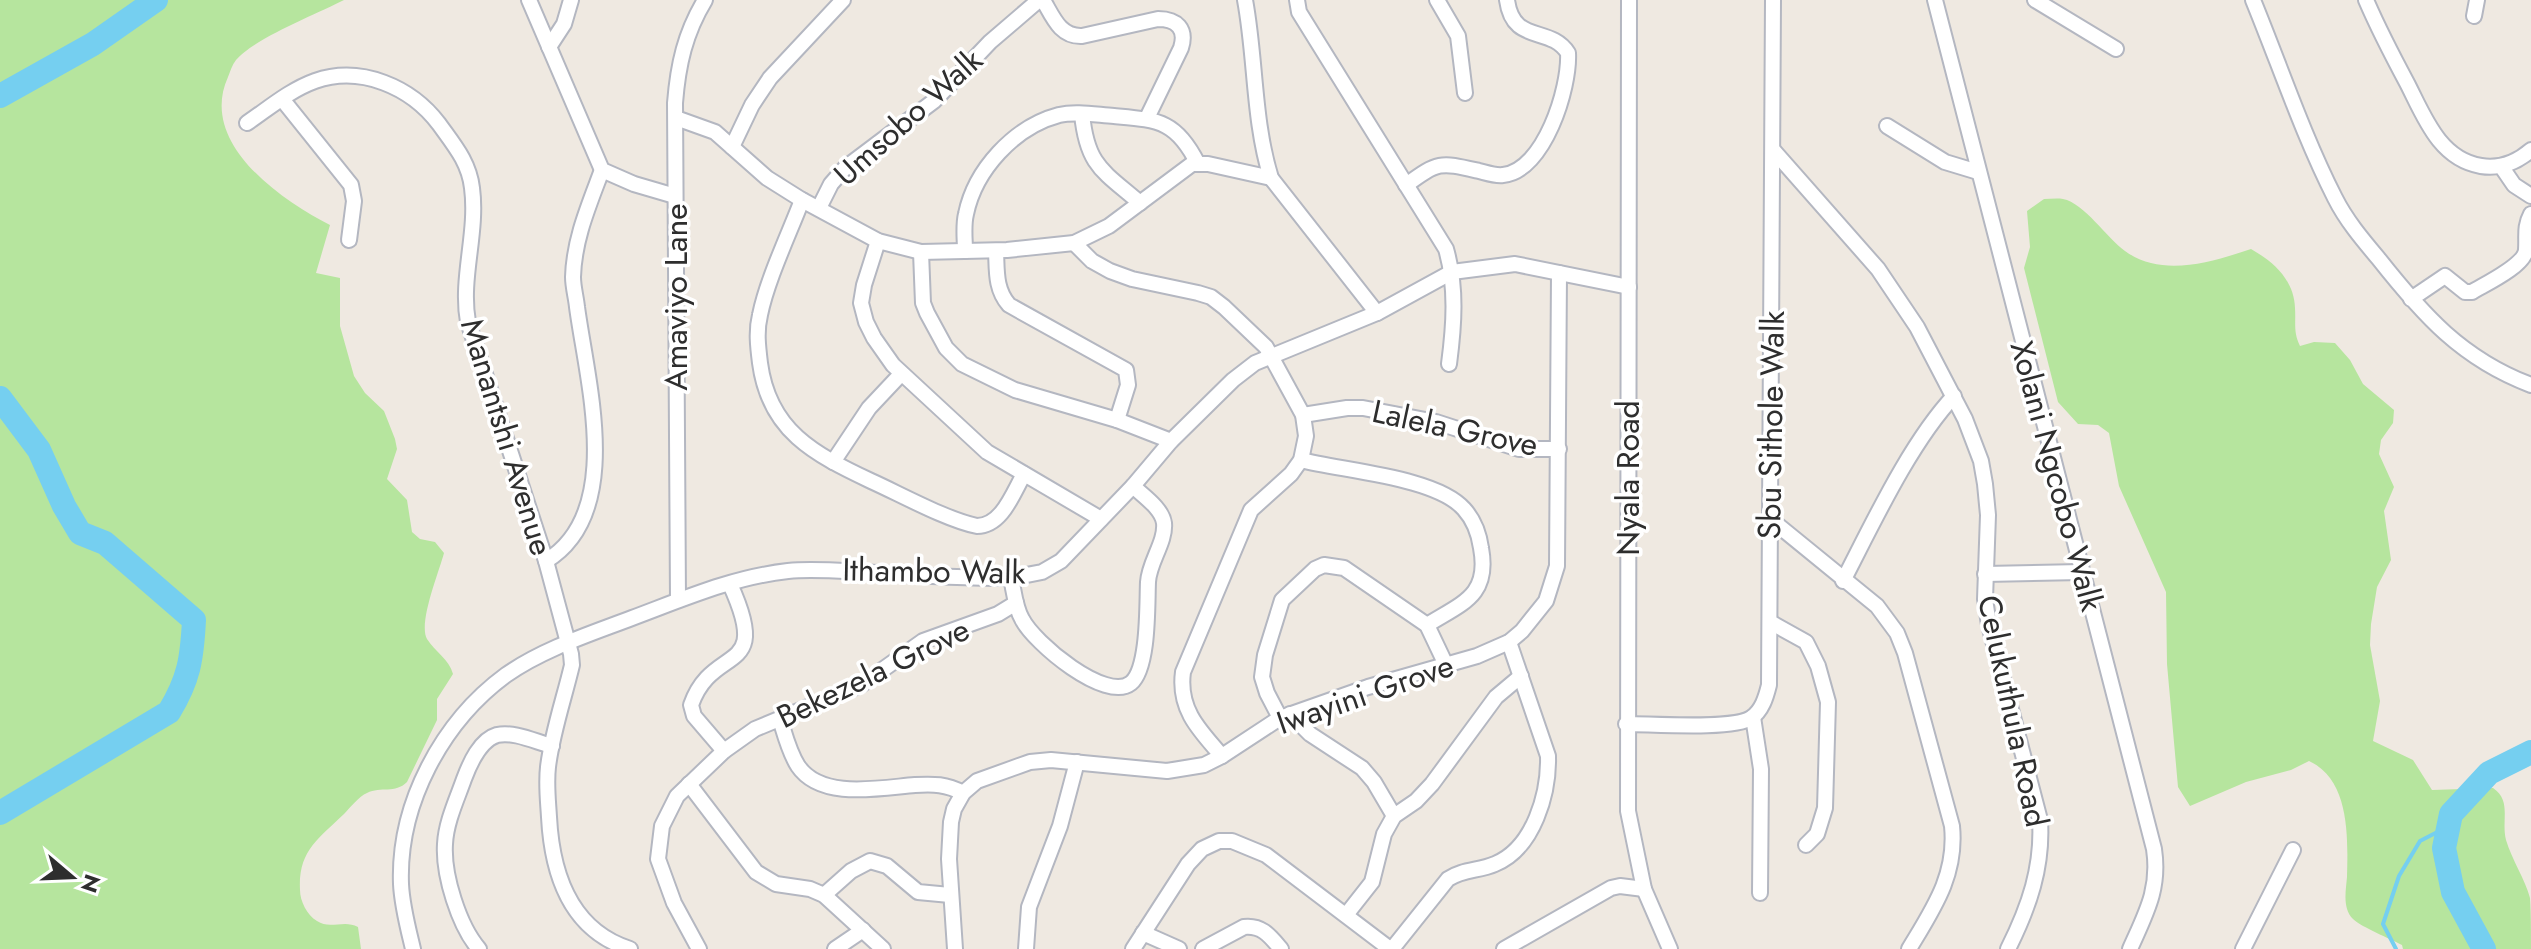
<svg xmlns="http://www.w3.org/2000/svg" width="2531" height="949" viewBox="0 0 2531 949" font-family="Jost,sans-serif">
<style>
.grass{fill:#b6e59e}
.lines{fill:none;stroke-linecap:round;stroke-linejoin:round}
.stream{stroke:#75cff0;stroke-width:4}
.river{stroke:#75cff0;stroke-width:24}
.minor-casing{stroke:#b4b7c1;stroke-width:18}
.minor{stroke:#fff;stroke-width:14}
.labels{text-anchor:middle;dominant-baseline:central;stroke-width:7;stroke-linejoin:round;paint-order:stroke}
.street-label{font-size:32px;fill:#2e2e2e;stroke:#fff}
</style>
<rect width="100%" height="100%" fill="#efe9e1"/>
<g class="grass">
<path d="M0,0H344C317,14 253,39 236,60C232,65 230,72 228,77C198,143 281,200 330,225L316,273L340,278V326L354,376L365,393L384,411L395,439L397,449L387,479L407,500L412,532L420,539L435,542L444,553C439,572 418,623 427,639C435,652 449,659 453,674L437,699V720L407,782C395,794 381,786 367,793C359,796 350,808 344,814C318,839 298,851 300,890C300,901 307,915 317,921C330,930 344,919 358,927L361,949H0Z"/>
<path d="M2044,199C2050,199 2057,198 2063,199C2084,203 2107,238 2125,251C2162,278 2212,262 2251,249C2274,262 2294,280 2295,308C2296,323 2293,332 2300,346L2314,342L2335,343L2350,360L2363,384L2394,410L2393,423L2381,440L2379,454L2394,487L2384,511L2391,560L2377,587L2371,624L2370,645L2380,701L2373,741L2413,760L2432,790L2493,788C2512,801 2501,820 2506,840C2512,860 2525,879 2530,898C2531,913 2531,934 2531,949H2403L2402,945C2389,938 2363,928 2353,919C2342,908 2346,890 2347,877C2348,837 2350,780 2309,761L2291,770L2246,782L2190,806L2178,787L2167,664L2166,592L2119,486L2109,433L2098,425L2078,424L2058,402L2024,268L2030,247L2027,211Z"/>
</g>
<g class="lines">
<polyline class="stream" points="2396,949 2383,924 2399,876 2420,841 2449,826"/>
<g class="river">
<polyline points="0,96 93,44 156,0"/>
<path d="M0,398L39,450L64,506L80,533L105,543L194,620C192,659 189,679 169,712L0,813"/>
<polyline points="2484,949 2453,892 2444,848 2451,814 2489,773 2531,752"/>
</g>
<defs>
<g id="minor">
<polyline points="529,0 602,170 634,184 675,196"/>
<path d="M1043,0C1053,17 1060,37 1082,36L1158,19C1177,19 1187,29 1181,48L1147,118"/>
<path d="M1245,0C1256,59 1253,120 1271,178L1377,313"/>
<path d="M1297,0L1299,12L1446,249C1457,287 1454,326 1449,364"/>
<polyline points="1437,0 1458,36 1465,93"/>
<polyline points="1629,0 1628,811 1644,889 1670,949"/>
<path d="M1935,0L2154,849C2160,889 2146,913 2130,949"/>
<polyline points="2035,0 2116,49"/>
<path d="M2253,0C2280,66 2303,135 2335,198C2346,220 2362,239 2378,258C2423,315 2462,359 2531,385"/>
<path d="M2366,0C2378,28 2392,55 2407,83C2424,116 2439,159 2481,166C2500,169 2516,163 2531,150"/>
<polyline points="2474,16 2477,0"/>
<polyline points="549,47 564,24 571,0"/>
<polyline points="282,99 351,185 354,201 349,240"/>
<path d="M1082,114C1087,166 1103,171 1140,203"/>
<polyline points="676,118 715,132 767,178 802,200 878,241 921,252 1007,250 1074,243 1109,226 1192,164 1208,164 1271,178"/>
<path d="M247,123C269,108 290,90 315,81C361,65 411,87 439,124C454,145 469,162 472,188C478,233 460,278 468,322L546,561L571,654L572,665C564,699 552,733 548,767C546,784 548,800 549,817C552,874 570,930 630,949"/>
<polyline points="1887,126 1945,162 1978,172"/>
<polyline points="732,147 752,105 770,78 843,0"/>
<path d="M1773,150L1878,269L1917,327L1965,419L1981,461L1985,484L1988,515L1985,599L1989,625L2040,820C2043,867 2029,907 2008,949"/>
<polyline points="2501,166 2514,185 2531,196"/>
<path d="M1406,185C1439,161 1440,162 1479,171C1487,173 1495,176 1503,175C1544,171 1570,88 1568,53C1550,25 1513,45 1507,0"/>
<path d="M802,200C789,234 767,280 760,315C756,331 758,347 760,363C769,431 814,454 871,481C900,494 947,520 977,526C1002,526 1013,493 1024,474"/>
<polyline points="819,208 831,184 845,168 934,101 990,42 1039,0"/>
<polyline points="878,241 864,285 861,303 866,322 874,338 893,365 987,452 1101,519"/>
<path d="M1074,243L1092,261L1110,271L1132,279L1198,293L1211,297L1224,307L1266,347L1303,415L1306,436L1301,460L1291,474L1251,510L1183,672C1178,709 1199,730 1222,756"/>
<path d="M965,251C965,239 963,226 966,214C975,170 1014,127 1059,115C1076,111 1097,115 1114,116C1158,120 1176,120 1198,164"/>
<path d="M996,251C997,270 995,289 1009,305L1126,370L1128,385L1117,420"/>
<polyline points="921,252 923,303 927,313 946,348 962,364 1015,390 1117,420 1171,441"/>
<path d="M2411,299L2445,276L2465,292H2472C2485,284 2524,266 2526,250C2527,236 2524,227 2531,214"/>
<polyline points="1303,415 1347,408 1363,408 1436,422 1519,449 1559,449"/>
<path d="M1301,460C1343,471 1436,477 1464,509C1474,520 1479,534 1481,548C1490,596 1462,603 1427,625"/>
<polyline points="833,462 869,408 901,374"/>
<path d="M1769,518L1877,606L1897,633L1905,653L1952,826C1957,875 1933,909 1909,949"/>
<path d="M546,561C625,513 587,382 577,307C576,297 573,287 573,277C574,239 589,205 602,170"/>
<polyline points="1985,574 2082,572"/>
<path d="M1011,578C1014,591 1015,607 1022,619C1034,643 1106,703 1131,683C1149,668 1147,604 1148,582C1149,562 1166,542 1164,523C1162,508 1142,495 1133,486"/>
<path d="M1843,581C1873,523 1910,443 1954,396"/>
<path d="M678,600L675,103C678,65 685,33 705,0"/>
<polyline points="1770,622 1806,642 1818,666 1828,702 1825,808 1817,834 1806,845"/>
<polyline points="1290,714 1310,734 1362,768 1374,782 1394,816"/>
<polyline points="1753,717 1761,769 1760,893"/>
<polyline points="1280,718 1267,693 1262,677 1265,655 1282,600 1315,569 1324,565 1344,568 1427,625 1446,665"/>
<path d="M780,719C785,735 789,752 798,766C821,800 879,788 915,785C934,784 946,784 963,793"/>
<path d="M1626,724C1652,724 1733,730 1751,718C1762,711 1766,697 1769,685L1773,0"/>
<path d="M724,751L694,716L691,705C713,642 773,678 730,584"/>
<polyline points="689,784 756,872 776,884 810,889 824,895 883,949"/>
<polyline points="824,895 851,871 870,861 887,866 918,892 950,895"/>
<polyline points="1346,915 1372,882 1384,834 1394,816 1416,801 1432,784 1496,697 1521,676"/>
<polyline points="1143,933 1179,949"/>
<path d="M413,949C408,928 402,906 401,884C398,804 442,722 506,675C543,649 590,634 632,618C683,599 733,577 788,571C818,568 848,572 878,573C923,576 967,578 1011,578L1042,572L1061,561L1133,486L1171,441L1233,380L1255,363L1377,313L1452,272L1515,264L1629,287"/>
<path d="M479,949C459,926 443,875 445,844C446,822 457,799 464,779C470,763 480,740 497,735C514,731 536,742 552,746"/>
<polyline points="699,949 674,903 658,859 662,826 677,796 724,751 755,729 861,685 923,641 998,614 1016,603"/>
<polyline points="835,949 863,930"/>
<polyline points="955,949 949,859 951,822 954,809 963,793 977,781 1030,762 1051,760 1167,771 1204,765 1222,756 1280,718 1368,687 1477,656 1509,642 1522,631 1546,601 1557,566 1559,273"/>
<polyline points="1026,949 1029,907 1060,826 1077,762"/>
<polyline points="1133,949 1188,864 1202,849 1219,841 1232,841 1266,855 1390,949"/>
<path d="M1203,949L1244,927C1262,925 1270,936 1281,949"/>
<path d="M1392,949L1448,879C1463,869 1479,871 1495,864C1534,848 1549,793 1548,756L1509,642"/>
<polyline points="1504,949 1611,888 1620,886 1644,889"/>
<polyline points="2243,949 2293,850"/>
</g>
</defs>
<use href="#minor" class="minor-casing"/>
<use href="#minor" class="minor"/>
</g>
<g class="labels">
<g class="street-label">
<text transform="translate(908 117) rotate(-42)">Umsobo Walk</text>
<text transform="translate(676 297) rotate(-90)">Amaviyo Lane</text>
<text transform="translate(1771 425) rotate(-89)">Sbu Sithole Walk</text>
<text transform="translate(1455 428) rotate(12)">Lalela Grove</text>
<text transform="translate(507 437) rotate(73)">Manantshi Avenue</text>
<text transform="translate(2057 476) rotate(75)">Xolani Ngcobo Walk</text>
<text transform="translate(1628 478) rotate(-90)">Nyala Road</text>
<text transform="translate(934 571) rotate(1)">Ithambo Walk</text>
<text transform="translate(873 673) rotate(-26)">Bekezela Grove</text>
<text transform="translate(1365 694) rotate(-19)">Iwayini Grove</text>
<text transform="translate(2013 711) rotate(78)">Celukuthula Road</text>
</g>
</g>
<g transform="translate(72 877) rotate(109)" stroke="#ffffff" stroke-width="6" paint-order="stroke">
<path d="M0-6L14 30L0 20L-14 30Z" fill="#2e2e2e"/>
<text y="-12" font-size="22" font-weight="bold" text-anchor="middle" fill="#2e2e2e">N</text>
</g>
</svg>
